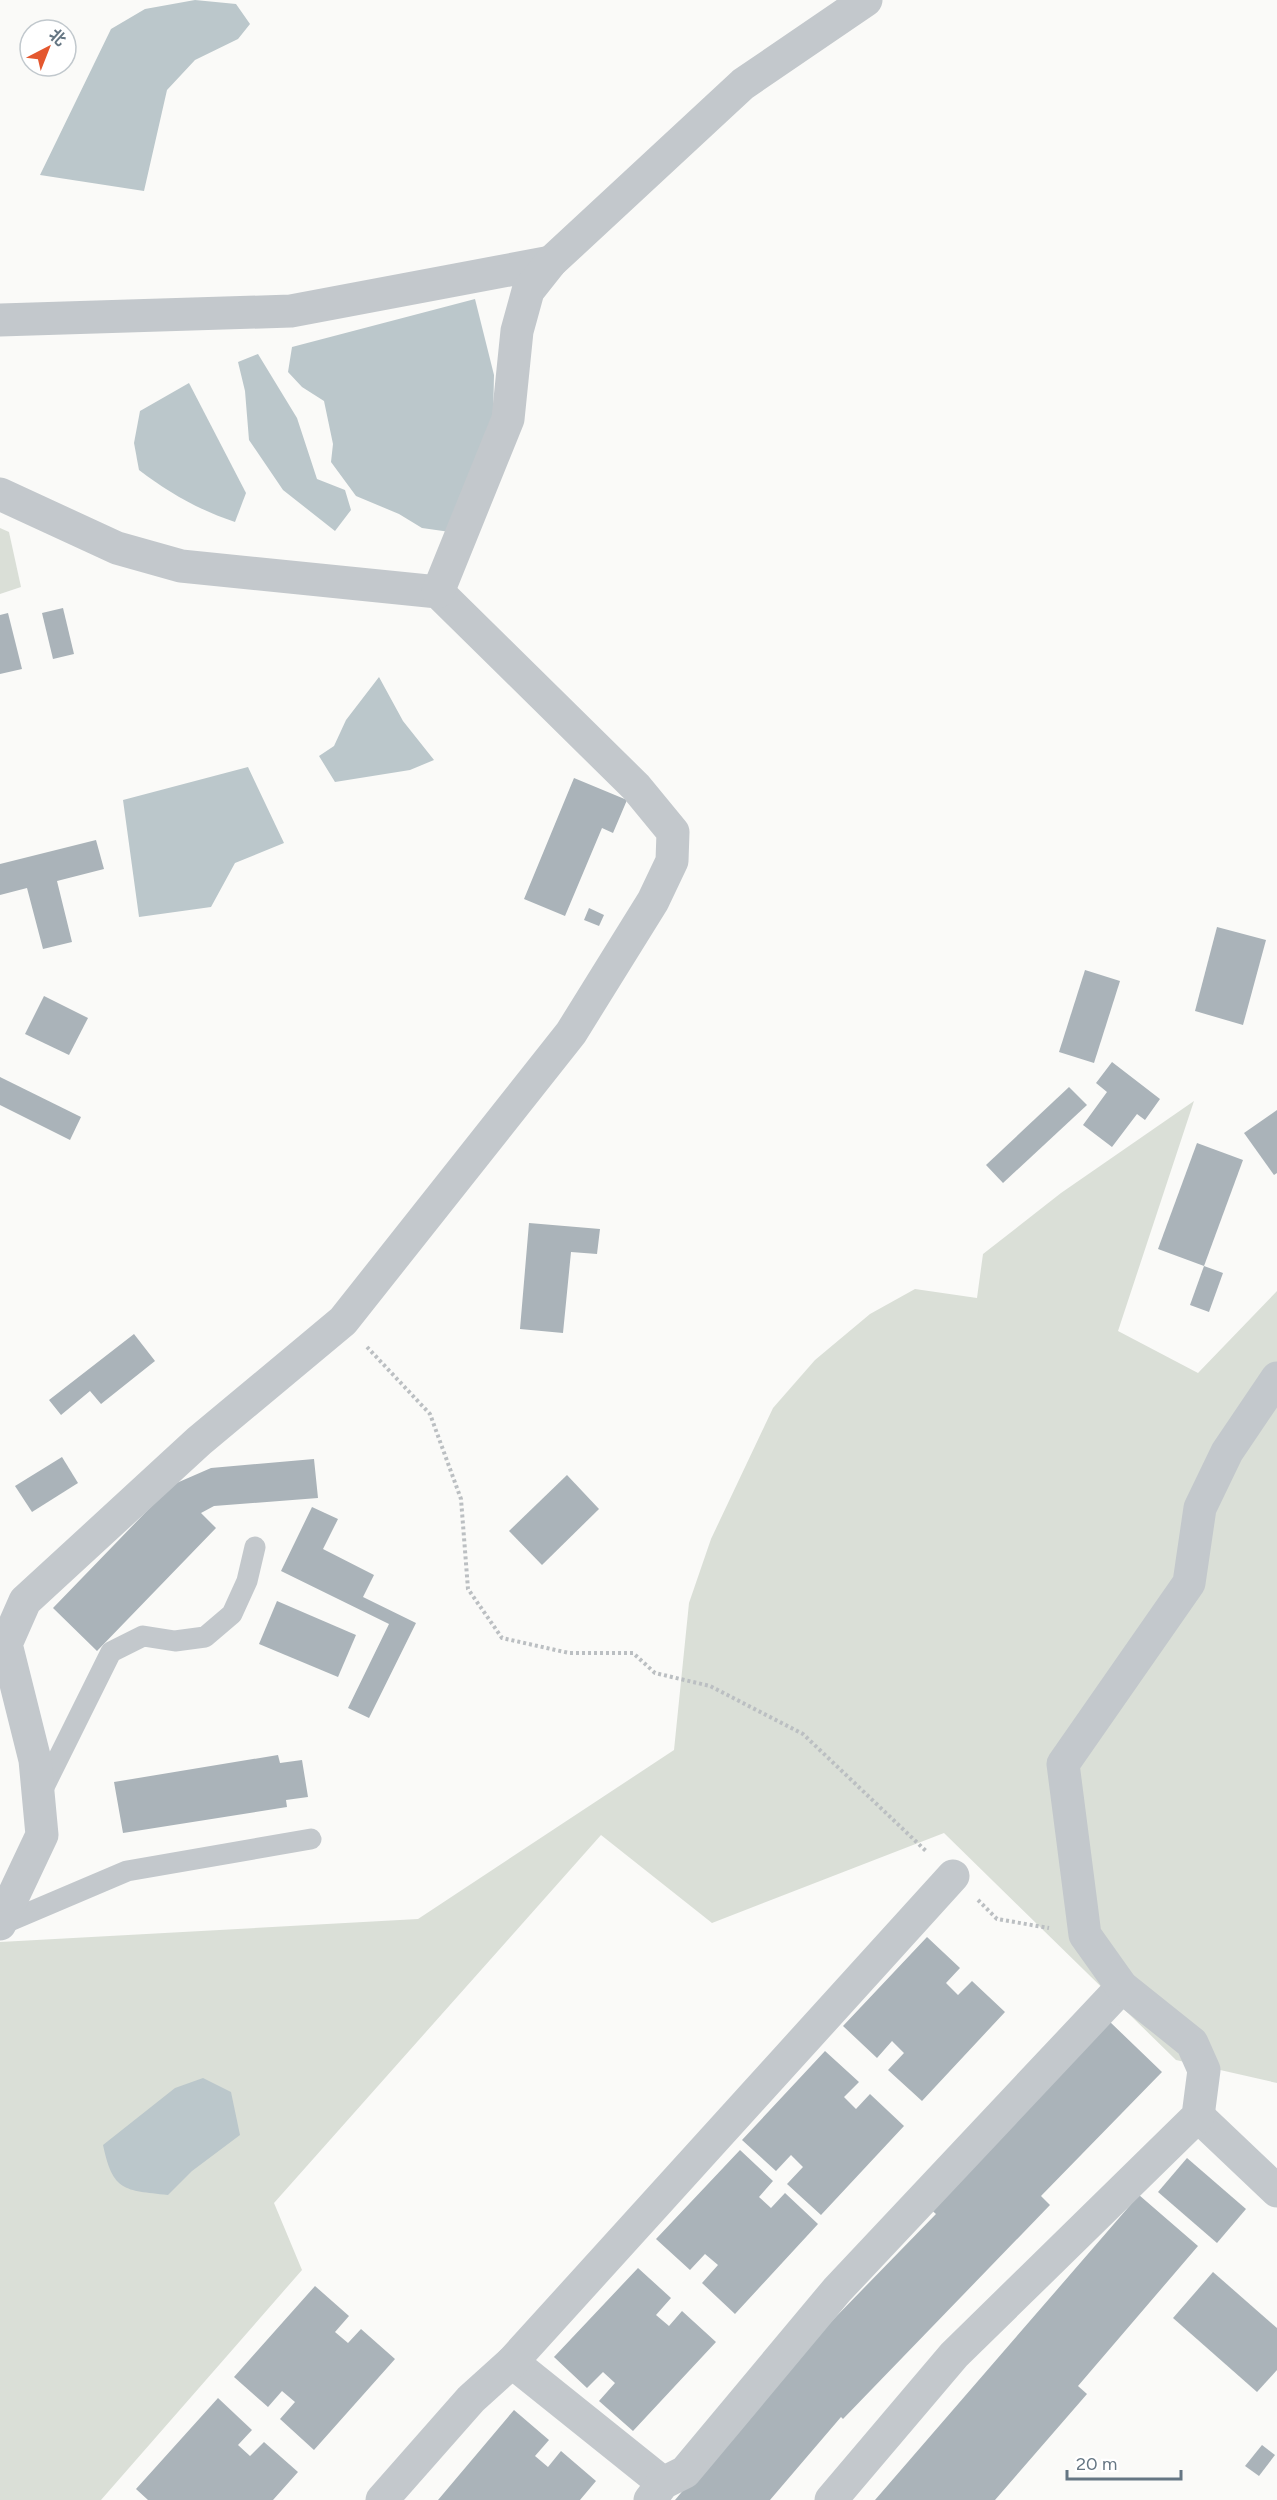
<svg xmlns="http://www.w3.org/2000/svg" width="1277" height="2500" viewBox="0 0 1277 2500" font-family="Figtree,'Noto Sans SC',sans-serif">
<style>
.green{fill:#dadfd7}
.water{fill:#bbc7cb}
.building{fill:#aab3b9}
.lines{fill:none;stroke-linecap:round;stroke-linejoin:round}
.path{stroke:#bbbfc2;stroke-width:4;stroke-dasharray:3 3;stroke-linecap:butt}
.service{stroke:#c3c8cc;stroke-width:21}
.minor{stroke:#c3c8cc;stroke-width:33}
</style>
<rect width="100%" height="100%" fill="#fafaf8"/>
<g class="green">
<polygon points="0,528 9,532 21,587 0,594"/>
<polygon points="1194,1101 1118,1331 1198,1373 1277,1291 1277,2083 1176,2060 944,1833 712,1923 601,1835 274,2203 302,2270 101,2500 0,2500 0,1942 418,1919 674,1750 689,1603 711,1539 773,1408 815,1360 870,1314 915,1289 977,1298 983,1254 1061,1193"/>
</g>
<g class="water">
<polygon points="195,0 236,4 250,24 238,39 195,60 167,90 144,191 40,175 111,29 145,9"/>
<polygon points="475,299 494,375 493,421 450,532 422,528 399,514 356,496 331,462 333,444 324,401 302,387 288,372 292,347"/>
<polygon points="258,354 297,418 317,479 345,490 351,510 335,531 283,490 249,440 245,391 238,362"/>
<path d="M189,383L246,493L235,522C199,510 169,493 139,470L134,443L140,411Z"/>
<polygon points="379,677 403,721 434,760 410,770 335,782 319,756 334,746 346,720"/>
<polygon points="248,767 284,843 235,863 211,907 139,917 123,800"/>
<path d="M203,2078L231,2092L240,2135L192,2171L168,2195C124,2190 113,2192 103,2145L175,2088Z"/>
</g>
<g class="building">
<polygon points="63,608 74,654 53,659 42,613"/>
<polygon points="8,613 22,669 0,674 0,615"/>
<polygon points="574,778 627,800 613,833 602,828 565,916 524,899"/>
<polygon points="96,840 104,869 57,881 72,942 43,949 27,888 0,895 0,864"/>
<polygon points="589,908 604,915 599,926 584,920"/>
<polygon points="1217,927 1266,940 1243,1025 1195,1011"/>
<polygon points="1085,970 1120,981 1094,1063 1059,1052"/>
<polygon points="44,996 88,1018 69,1055 25,1034"/>
<polygon points="1112,1062 1160,1099 1145,1120 1137,1114 1112,1147 1083,1125 1107,1092 1096,1083"/>
<polygon points="0,1077 81,1117 70,1140 0,1105"/>
<polygon points="1069,1087 1087,1105 1003,1183 986,1165"/>
<polygon points="1277,1110 1277,1173 1274,1175 1244,1133"/>
<polygon points="1197,1143 1243,1160 1204,1266 1158,1249"/>
<polygon points="529,1223 600,1229 597,1254 571,1252 563,1333 520,1329"/>
<polygon points="1204,1266 1223,1273 1209,1312 1190,1305"/>
<polygon points="134,1334 155,1361 101,1404 90,1391 61,1415 49,1400"/>
<polygon points="62,1457 78,1483 32,1512 15,1486"/>
<polygon points="314,1459 318,1498 214,1506 201,1513 216,1528 97,1651 53,1608 172,1485 211,1468"/>
<polygon points="567,1475 599,1509 542,1565 509,1531"/>
<polygon points="312,1507 338,1519 323,1549 374,1575 363,1597 416,1623 369,1718 348,1708 389,1624 281,1571"/>
<polygon points="277,1601 356,1635 338,1677 259,1644"/>
<polygon points="278,1755 280,1763 302,1760 308,1797 286,1800 287,1807 123,1833 114,1782"/>
<polygon points="927,1937 960,1968 946,1983 958,1995 972,1981 1005,2012 922,2101 888,2070 904,2053 892,2041 877,2058 843,2026"/>
<polygon points="1109,2021 1162,2072 1041,2196 1050,2205 843,2419 841,2417 770,2500 675,2500 788,2366 936,2214 928,2207"/>
<polygon points="825,2051 859,2082 844,2097 856,2109 870,2094 904,2126 821,2215 787,2184 803,2167 791,2155 776,2171 742,2140"/>
<polygon points="740,2150 773,2181 759,2197 771,2208 785,2193 818,2224 735,2314 702,2283 718,2265 705,2254 690,2270 656,2239"/>
<polygon points="1187,2158 1246,2209 1217,2243 1158,2192"/>
<polygon points="1139,2195 1198,2246 1078,2386 1087,2394 995,2500 875,2500"/>
<polygon points="638,2268 671,2298 656,2315 669,2326 682,2311 716,2342 633,2431 599,2401 615,2383 603,2372 587,2388 554,2357"/>
<polygon points="1213,2272 1277,2328 1277,2370 1257,2392 1173,2318"/>
<polygon points="315,2286 349,2316 335,2332 348,2343 361,2329 395,2359 314,2450 280,2419 295,2402 282,2391 268,2407 234,2377"/>
<polygon points="218,2398 252,2430 238,2445 250,2456 264,2442 298,2472 273,2500 148,2500 136,2489"/>
<polygon points="514,2410 549,2440 535,2456 548,2467 561,2451 596,2481 580,2500 438,2500"/>
<polygon points="1262,2445 1275,2455 1259,2476 1245,2466"/>
</g>
<g class="lines">
<g class="path">
<polyline points="367,1347 430,1414 461,1499 468,1589 502,1638 569,1653 633,1653 655,1673 710,1686 803,1734 927,1852"/>
<polyline points="978,1900 997,1919 1049,1928"/>
</g>
<g class="service">
<polyline points="40,1795 111,1652 143,1636 175,1641 205,1637 232,1614 247,1581 255,1547"/>
<polyline points="0,1925 127,1871 311,1839"/>
</g>
<g class="minor">
<polyline points="0,320 291,311 551,262"/>
<polyline points="0,494 117,548 181,566 438,592 636,787 673,832 672,861 653,901 571,1033 343,1321 199,1441 25,1601 6,1644 35,1760 42,1835 0,1924"/>
<polyline points="438,592 508,419 517,331 528,291 551,262 743,84 866,0"/>
<polyline points="1198,2116 1277,2191"/>
<polyline points="512,2362 663,2483"/>
<polyline points="382,2500 471,2399 512,2362 953,1876"/>
<polyline points="650,2500 663,2483 685,2472 837,2290 1122,1987"/>
<polyline points="831,2500 954,2355 1198,2116 1204,2070 1192,2043 1122,1987 1085,1935 1063,1764 1189,1583 1200,1508 1227,1452 1277,1378"/>
</g>
</g>
<g transform="translate(48 48) rotate(42)"><circle r="28" fill="#ffffff" stroke="#c1c8cd" stroke-width="1.5"/>
<path d="M0-4.5L10 22L0 15L-10 22Z" fill="#e4572e"/>
<text y="-9" font-size="16" font-weight="bold" text-anchor="middle" fill="#657683">北</text>
</g>
<path d="M1067 2470v9h114v-9" fill="none" stroke="#657683" stroke-width="3"/>
<text x="1076" y="2470" font-size="18" fill="#657683" stroke="#ffffff" stroke-width="4.5" paint-order="stroke">20 m</text>
</svg>
